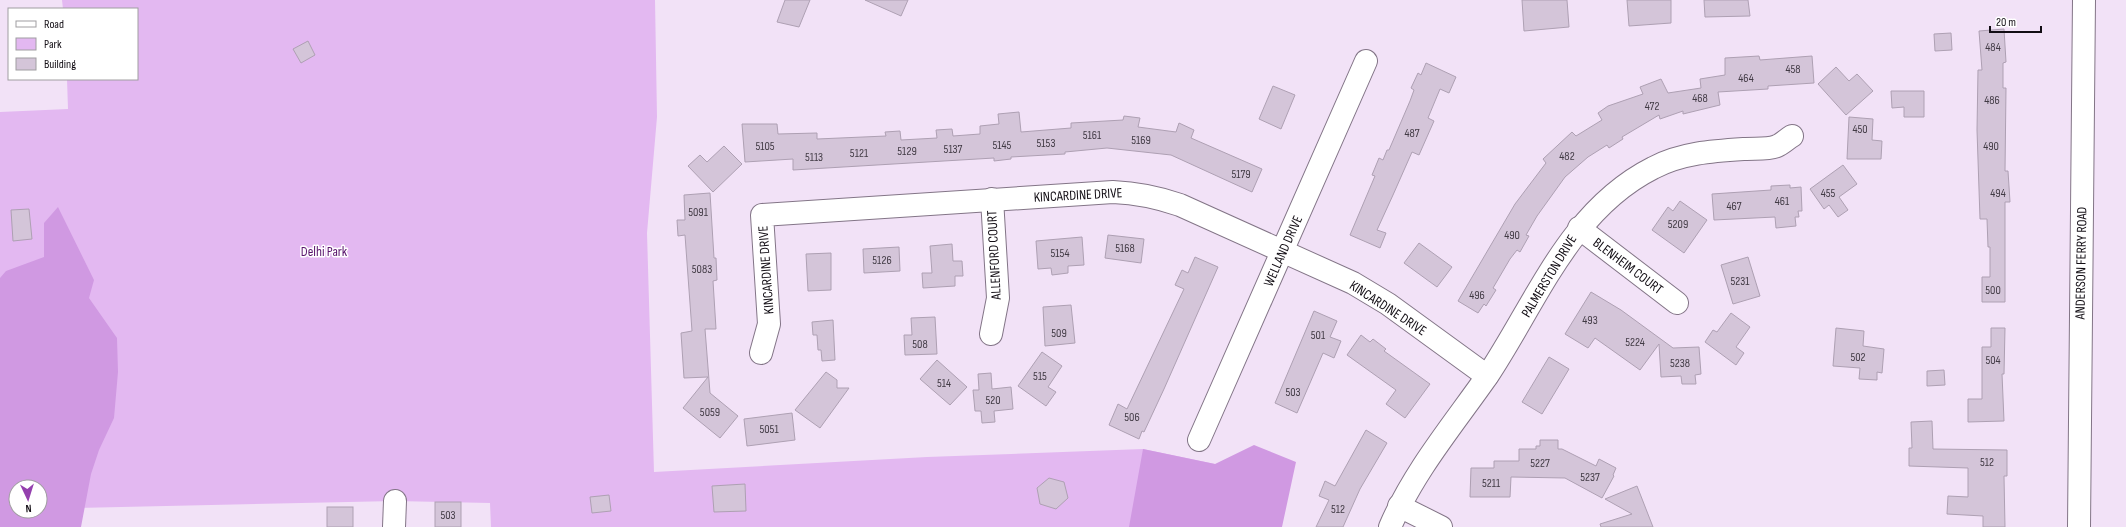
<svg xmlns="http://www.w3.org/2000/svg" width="2126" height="527" viewBox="0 0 2126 527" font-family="'Sofia Sans Condensed',sans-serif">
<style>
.green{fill:#e3b8f1}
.forest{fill:#d099e2;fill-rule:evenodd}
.building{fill:#d4c5d9;stroke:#aea0b3}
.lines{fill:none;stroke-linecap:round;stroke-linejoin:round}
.minor-casing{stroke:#837587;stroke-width:24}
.minor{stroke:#fff;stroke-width:22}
.labels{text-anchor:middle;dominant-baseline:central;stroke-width:3;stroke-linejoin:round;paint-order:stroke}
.number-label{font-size:12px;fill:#423b45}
.street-label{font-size:14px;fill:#120d14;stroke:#fff}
.park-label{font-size:14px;fill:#58136b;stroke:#fff}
</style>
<rect width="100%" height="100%" fill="#f2e2f7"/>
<polygon class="green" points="62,0 655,0 657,117 647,233 654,472 927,457 1143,449 1215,464 1247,527 491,527 490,503 395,501 76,508 40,487 16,487 0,511 0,112 68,109 67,79 137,79 137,9 63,9"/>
<g class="forest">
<path d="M58,207L94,280L89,298L117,338L118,372L114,418L99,450L91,474L81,527H0V278L6,271L44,257V223ZM16,487H40V511H16Z"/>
<polygon points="1254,445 1296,462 1282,527 1129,527 1143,449 1215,464"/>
</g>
<g class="building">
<polygon points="785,0 810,0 799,27 777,22"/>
<polygon points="865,0 908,0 901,16"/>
<polygon points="1522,0 1567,0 1569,27 1524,31"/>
<polygon points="1627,0 1671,0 1671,23 1629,26"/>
<polygon points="1704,0 1748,0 1750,16 1705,17"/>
<polygon points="2004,29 2006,62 2003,63 2003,88 2006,88 2005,171 2008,171 2010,202 2005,202 2005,302 1982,302 1982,277 1990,277 1990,247 1988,247 1987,219 1980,219 1977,130 1978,70 1982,70 1979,31"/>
<polygon points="1951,33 1952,50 1935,51 1934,34"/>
<polygon points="308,41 315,55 301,63 293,49"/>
<polygon points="1759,56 1760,60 1812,56 1814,83 1768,86 1768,89 1718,92 1720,105 1683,114 1683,111 1660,119 1659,115 1622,137 1623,139 1609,148 1607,145 1588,157 1565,177 1537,216 1526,235 1529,236 1520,252 1517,250 1510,259 1493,288 1496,290 1486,306 1484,304 1478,313 1458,301 1515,204 1546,163 1543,159 1572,132 1576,136 1602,120 1598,113 1608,106 1643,94 1640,87 1661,79 1668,93 1701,88 1700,79 1725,75 1725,58"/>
<polygon points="1426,63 1456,77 1449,93 1440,89 1428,118 1434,121 1419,155 1412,152 1393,195 1377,230 1386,233 1380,248 1350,235 1375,176 1372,175 1379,158 1383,160 1387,150 1389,150 1410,101 1414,90 1411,88 1418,73 1421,75"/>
<polygon points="1836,67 1849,81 1857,74 1873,91 1846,115 1818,84"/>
<polygon points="1273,86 1295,95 1281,129 1259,119"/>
<polygon points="1891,91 1924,91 1924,117 1904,117 1904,107 1892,108"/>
<polygon points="1019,112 1021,132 1071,128 1071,123 1123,120 1124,116 1140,118 1138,127 1176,132 1179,123 1194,130 1191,138 1262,169 1252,192 1171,155 1107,148 1065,152 1065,154 1011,157 1011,159 994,161 994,158 793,170 793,159 745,162 742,124 777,124 778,134 817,133 817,139 886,136 885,132 900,131 901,140 937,138 936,130 952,129 953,136 980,134 980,126 999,124 998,114"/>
<polygon points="1849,117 1873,119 1872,140 1882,141 1881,159 1847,159"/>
<polygon points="724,146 742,164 713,192 688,166 700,155 707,162"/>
<polygon points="1843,165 1857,184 1839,197 1848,210 1838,217 1829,205 1824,209 1810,189"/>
<polygon points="1790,185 1790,188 1801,187 1802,211 1798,211 1799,217 1795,217 1796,226 1776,228 1775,217 1714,220 1712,194 1771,190 1771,186"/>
<polygon points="710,193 714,258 716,258 717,280 713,281 716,329 705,329 710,393 738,416 720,438 683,408 708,377 684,378 681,333 692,331 685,235 678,236 677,220 685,220 684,195"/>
<polygon points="1680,201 1707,220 1684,253 1652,230 1668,207 1673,211"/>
<polygon points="29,209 32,239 13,241 11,210"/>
<polygon points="1108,235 1144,239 1141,263 1105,258"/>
<polygon points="1082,237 1084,265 1068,266 1068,273 1052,275 1051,268 1038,269 1036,241"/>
<polygon points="1419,243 1452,267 1437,287 1404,263"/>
<polygon points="952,244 953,261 962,261 963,276 955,276 955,286 923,288 922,273 932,273 930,246"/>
<polygon points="899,247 900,271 864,273 863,249"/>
<polygon points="831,253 831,290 808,291 806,254"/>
<polygon points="1195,257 1218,267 1164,389 1144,432 1142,431 1139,439 1109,425 1118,404 1127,409 1184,289 1175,285 1182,270 1188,273"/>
<polygon points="1748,257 1760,296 1733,304 1721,265"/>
<polygon points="1591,292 1621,310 1673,348 1699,347 1701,374 1695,375 1696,384 1682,384 1681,376 1661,377 1659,344 1640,370 1595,338 1588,348 1565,334"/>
<polygon points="1071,305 1075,343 1045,346 1043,307"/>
<polygon points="1314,311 1337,321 1330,337 1341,341 1334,358 1323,353 1297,413 1275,403"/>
<polygon points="1731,313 1750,327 1736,347 1744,353 1736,365 1705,342 1713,330 1717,332"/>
<polygon points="935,317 937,354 905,355 904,335 912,335 911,318"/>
<polygon points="833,320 835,360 822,361 821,350 818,350 817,335 813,335 812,322"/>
<polygon points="1836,328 1864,331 1863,346 1884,349 1882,373 1877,372 1877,380 1859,379 1860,368 1833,366"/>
<polygon points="1991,328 2005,328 2004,374 2002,374 2004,421 1968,422 1968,399 1982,399 1982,347 1991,347"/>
<polygon points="1361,335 1370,342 1373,339 1386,349 1384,351 1430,384 1405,418 1386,404 1396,390 1347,355"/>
<polygon points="1042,352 1062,366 1048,387 1056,392 1046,406 1018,386"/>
<polygon points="1549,357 1569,369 1542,414 1522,402"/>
<polygon points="937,360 967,387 950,405 920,379"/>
<polygon points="1944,370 1945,385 1927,386 1927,371"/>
<polygon points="826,372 837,380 837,388 849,388 820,428 795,410"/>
<polygon points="991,373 992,389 1011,387 1013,409 994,411 995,422 982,423 981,411 975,411 973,390 979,390 978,374"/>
<polygon points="792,413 795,440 747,446 744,419"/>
<polygon points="1932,421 1933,449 2007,450 2007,476 2004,476 2005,527 1983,527 1983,516 1947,514 1948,496 1968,497 1968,468 1909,466 1909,448 1912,448 1911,422"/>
<polygon points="1366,430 1387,443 1360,489 1343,527 1316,527 1329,500 1319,496 1325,481 1335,486"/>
<polygon points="1540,440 1558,440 1558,449 1562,449 1596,466 1599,459 1616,468 1613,475 1614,476 1602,498 1565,478 1511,477 1510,497 1470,497 1471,468 1494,468 1494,461 1519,461 1519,449 1536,449 1536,446 1540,446"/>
<polygon points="1049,478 1064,482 1068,498 1056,509 1040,504 1037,488"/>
<polygon points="745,484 746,511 714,512 712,486"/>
<polygon points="1637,486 1653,527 1601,527 1600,524 1632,514 1605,499"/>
<polygon points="609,495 611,511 592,513 590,497"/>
<rect x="435" y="502" width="26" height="25"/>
<rect x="327" y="507" width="26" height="20"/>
</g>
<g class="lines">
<defs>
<g id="minor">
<polyline points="1579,228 1677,303"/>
<polyline points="991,334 998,298 992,199"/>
<path d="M761,353L769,324L762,215L1113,192C1137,193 1157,197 1180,205L1353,283L1388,304L1487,376"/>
<polyline points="1199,440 1366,61"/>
<polyline points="1399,506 1441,527"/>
<polyline points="394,527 395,501"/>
<path d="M1390,527C1414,471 1453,425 1488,375C1537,301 1570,210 1653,168C1681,153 1713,151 1744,149C1754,148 1768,150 1777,146C1782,144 1787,139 1792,136"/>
<polyline points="2079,527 2084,0"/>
</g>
</defs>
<use href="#minor" class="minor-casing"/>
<use href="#minor" class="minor"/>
</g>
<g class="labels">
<g class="number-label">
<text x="1993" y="47">484</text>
<text x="1793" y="69">458</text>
<text x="1746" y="78">464</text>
<text x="1700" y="98">468</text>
<text x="1992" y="100">486</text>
<text x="1652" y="106">472</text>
<text x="1860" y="129">450</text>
<text x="1412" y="133">487</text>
<text x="1092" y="135">5161</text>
<text x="1141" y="140">5169</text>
<text x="1046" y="143">5153</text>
<text x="1002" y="145">5145</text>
<text x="765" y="146">5105</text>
<text x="1991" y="146">490</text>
<text x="953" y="149">5137</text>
<text x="907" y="151">5129</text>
<text x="859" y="153">5121</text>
<text x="1567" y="156">482</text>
<text x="814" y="157">5113</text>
<text x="1241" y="174">5179</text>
<text x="1828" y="193">455</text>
<text x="1998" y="193">494</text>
<text x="1782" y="201">461</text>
<text x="1734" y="206">467</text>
<text x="698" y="212">5091</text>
<text x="1678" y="224">5209</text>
<text x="1512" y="235">490</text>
<text x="1125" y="248">5168</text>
<text x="1060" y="253">5154</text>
<text x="882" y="260">5126</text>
<text x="702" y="269">5083</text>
<text x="1740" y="281">5231</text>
<text x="1993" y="290">500</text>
<text x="1477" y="295">496</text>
<text x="1590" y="320">493</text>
<text x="1059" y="333">509</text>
<text x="1318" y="335">501</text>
<text x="1635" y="342">5224</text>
<text x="920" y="344">508</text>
<text x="1858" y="357">502</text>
<text x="1993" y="360">504</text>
<text x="1680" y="363">5238</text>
<text x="1040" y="376">515</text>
<text x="944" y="383">514</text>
<text x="1293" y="392">503</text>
<text x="993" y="400">520</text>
<text x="710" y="412">5059</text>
<text x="1132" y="417">506</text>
<text x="769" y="429">5051</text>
<text x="1987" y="462">512</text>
<text x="1540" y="463">5227</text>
<text x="1590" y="477">5237</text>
<text x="1491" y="483">5211</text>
<text x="1338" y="509">512</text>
<text x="448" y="515">503</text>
</g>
<g class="street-label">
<text transform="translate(1078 195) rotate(-3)">KINCARDINE DRIVE</text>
<text transform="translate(1283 251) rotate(-66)">WELLAND DRIVE</text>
<text transform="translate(994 255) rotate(-93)">ALLENFORD COURT</text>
<text transform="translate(2081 263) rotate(-89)">ANDERSON FERRY ROAD</text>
<text transform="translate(1628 266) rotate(37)">BLENHEIM COURT</text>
<text transform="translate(766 270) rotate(-94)">KINCARDINE DRIVE</text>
<text transform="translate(1549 276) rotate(-59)">PALMERSTON DRIVE</text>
<text transform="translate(1388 308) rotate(33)">KINCARDINE DRIVE</text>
</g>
<g class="park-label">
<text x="324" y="251">Delhi Park</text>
</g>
</g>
<rect x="8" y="8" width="130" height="72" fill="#ffffff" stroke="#a09ea1"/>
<rect x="16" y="21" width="20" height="6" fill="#ffffff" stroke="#a09ea1"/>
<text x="44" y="28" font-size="12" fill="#120d14">Road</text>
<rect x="16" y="38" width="20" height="12" fill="#e3b8f1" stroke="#a09ea1"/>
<text x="44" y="48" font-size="12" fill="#120d14">Park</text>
<rect x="16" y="58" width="20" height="12" fill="#d4c5d9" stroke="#a09ea1"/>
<text x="44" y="68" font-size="12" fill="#120d14">Building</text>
<g transform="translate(28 499) rotate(176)"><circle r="19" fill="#ffffff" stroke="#a09ea1"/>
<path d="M0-3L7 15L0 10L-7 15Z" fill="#9440ae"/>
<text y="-6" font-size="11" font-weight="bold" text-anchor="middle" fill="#120d14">N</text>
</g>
<path d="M1990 26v6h51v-6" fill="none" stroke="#120d14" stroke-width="2"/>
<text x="1996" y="26" font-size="12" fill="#120d14" stroke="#ffffff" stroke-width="3" paint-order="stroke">20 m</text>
</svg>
